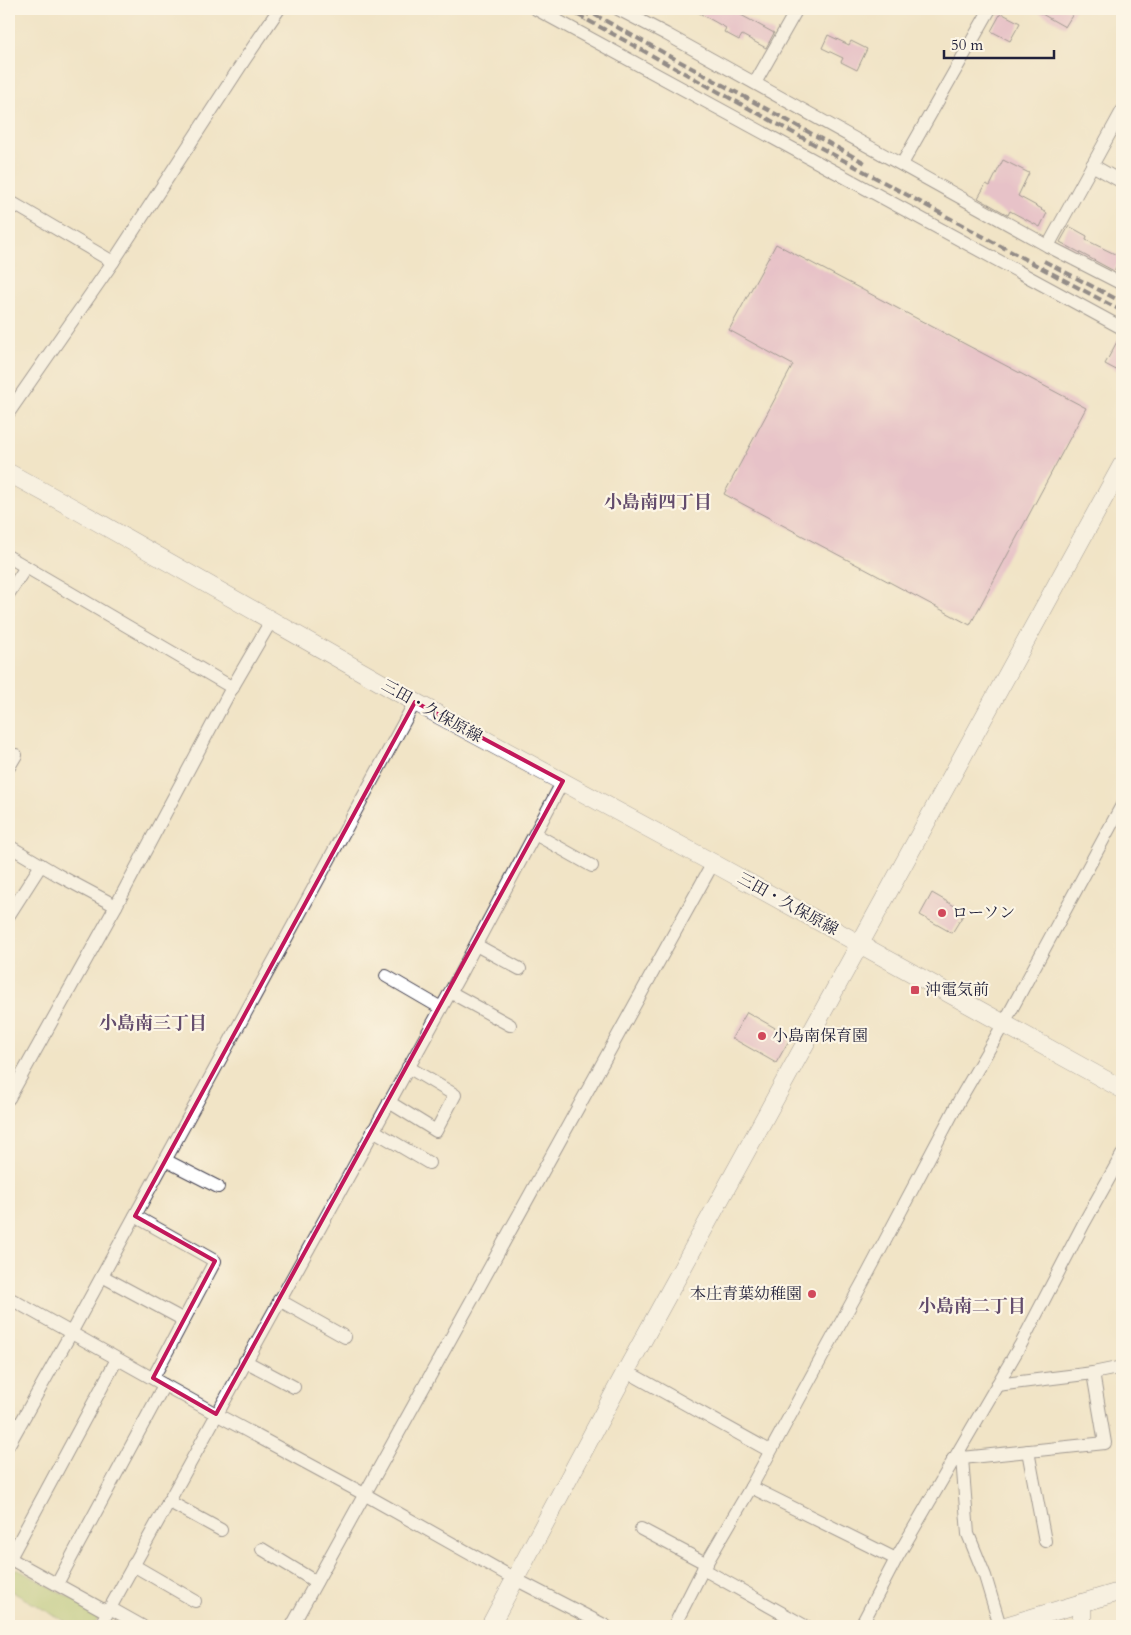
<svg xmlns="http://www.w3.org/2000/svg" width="1131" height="1635" viewBox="0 0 1131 1635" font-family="Cardo,'Noto Serif JP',serif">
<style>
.green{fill:#a9c36a;stroke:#667252}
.building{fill:#dc99c9}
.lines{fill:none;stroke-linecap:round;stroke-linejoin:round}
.street-casing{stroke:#413f50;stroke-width:14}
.secondary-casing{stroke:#413f50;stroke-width:19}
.path{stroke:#413f50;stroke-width:2.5;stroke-dasharray:1 4;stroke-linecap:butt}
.street{stroke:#fff;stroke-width:12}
.secondary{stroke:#fff;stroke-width:18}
.rail{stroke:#22223b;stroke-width:4;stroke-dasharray:8 4;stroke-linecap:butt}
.marked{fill:none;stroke:#c2185b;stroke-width:4;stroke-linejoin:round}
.poi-dot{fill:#d1495b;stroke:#fcf5e5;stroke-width:2}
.labels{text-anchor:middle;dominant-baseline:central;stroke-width:4.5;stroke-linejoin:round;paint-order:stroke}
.street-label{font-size:16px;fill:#22223b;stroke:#fcf5e5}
.poi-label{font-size:16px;fill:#22223b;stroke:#fcf5e5;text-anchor:start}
.neighbourhood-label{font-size:18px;font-weight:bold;fill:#634c6d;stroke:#fcf5e5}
</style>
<rect width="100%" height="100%" fill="#fcf5e5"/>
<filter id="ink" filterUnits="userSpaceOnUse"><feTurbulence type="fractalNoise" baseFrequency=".02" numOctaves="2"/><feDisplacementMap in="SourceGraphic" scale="10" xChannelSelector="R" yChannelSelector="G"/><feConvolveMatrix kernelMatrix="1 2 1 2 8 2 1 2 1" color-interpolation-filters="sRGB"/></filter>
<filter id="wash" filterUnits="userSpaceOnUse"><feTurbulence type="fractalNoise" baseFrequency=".0096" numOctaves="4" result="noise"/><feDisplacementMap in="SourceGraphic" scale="20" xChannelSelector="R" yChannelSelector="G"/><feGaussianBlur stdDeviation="1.12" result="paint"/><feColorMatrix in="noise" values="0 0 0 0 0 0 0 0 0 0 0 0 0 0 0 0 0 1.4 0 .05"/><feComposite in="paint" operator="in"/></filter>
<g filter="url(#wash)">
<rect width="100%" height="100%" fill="#f1e4c6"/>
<polygon class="green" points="17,1569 97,1612 98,1619 93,1626 73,1626 9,1590 9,1574 10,1572"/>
<g id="blocks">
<g class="building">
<polygon points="692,9 730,9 774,33 766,48 742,35 739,40 724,32 726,28"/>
<polygon points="1033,9 1076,9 1065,27"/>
<polygon points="1001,13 1020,23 1010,41 991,31"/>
<polygon points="828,35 849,45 851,41 867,49 857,70 841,62 843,58 822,48"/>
<polygon points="1003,160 1029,173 1018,196 1042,209 1041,210 1047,213 1040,227 1010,211 1008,215 978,198 986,184 990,186"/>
<polygon points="1069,226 1087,236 1086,240 1121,257 1114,271 1060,242"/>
<polygon points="776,244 1086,408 970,625 724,494 793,365 729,330"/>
<polygon points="1120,336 1122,336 1122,373 1105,364"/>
<polygon points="932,893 965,912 952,933 920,915"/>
<polygon points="747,1012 791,1037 776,1063 732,1038"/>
</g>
</g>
</g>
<g filter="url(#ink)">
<use href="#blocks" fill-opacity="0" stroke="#413f50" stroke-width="1"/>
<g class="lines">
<defs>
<g id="street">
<polyline points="536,9 1122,328"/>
<polyline points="618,9 666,34 1048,246 1122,284"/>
<polyline points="755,83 797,9"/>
<polyline points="902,164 990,9"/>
<polyline points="1092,165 1122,182"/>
<polyline points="9,201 113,262"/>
<polyline points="1048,246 1122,111"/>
<polyline points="9,412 113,262 245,59 279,9"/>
<polyline points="9,557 233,688"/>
<polyline points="9,593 26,567"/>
<polyline points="9,767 16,755"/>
<polyline points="535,834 592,866"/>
<polyline points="9,846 58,875 116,906"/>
<polyline points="9,915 41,865"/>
<polyline points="476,945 520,969"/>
<polyline points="386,976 441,1008"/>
<polyline points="450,992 510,1025"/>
<polyline points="9,1098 116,906 228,695 271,621"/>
<polyline points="389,1102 436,1131 455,1095 408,1067"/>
<polyline points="373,1130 429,1163"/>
<polyline points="165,1160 218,1187"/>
<polyline points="135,1216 215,1261 153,1378"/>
<polyline points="102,1276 184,1320"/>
<polyline points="9,1298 216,1414 364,1494 515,1579 606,1626"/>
<polyline points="279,1300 345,1337"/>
<polyline points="245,1361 294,1387"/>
<polyline points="626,1371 770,1451"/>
<polyline points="997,1385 1093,1373 1122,1367"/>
<polyline points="9,1444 71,1333 415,702"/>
<polyline points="1028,1451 1045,1541"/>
<polyline points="962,1458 968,1534 985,1576 1000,1626"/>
<polyline points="953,1459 1105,1443 1093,1373"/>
<polyline points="751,1487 896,1559"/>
<polyline points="168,1501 221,1530"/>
<polyline points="641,1529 707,1564"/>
<polyline points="262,1549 316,1582"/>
<polyline points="9,1558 107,1612"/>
<polyline points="9,1560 117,1359"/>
<polyline points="133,1565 195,1601"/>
<polyline points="703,1569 805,1626"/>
<polyline points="57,1584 164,1385"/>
<polyline points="110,1608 142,1626"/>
<polyline points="100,1626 458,978 563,781"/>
<polyline points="292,1626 713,863"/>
<polyline points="674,1626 703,1569 751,1487 868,1273 960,1099 1004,1023 1122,805"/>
<polyline points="861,1626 896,1559 1021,1344 1084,1223 1122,1155"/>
</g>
<g id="secondary">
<polyline points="9,473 75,509 415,702 713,863 1122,1089"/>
<polyline points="1082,1603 1082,1626"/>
<polyline points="490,1626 626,1371 1122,465"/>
<polyline points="1005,1626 1122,1591"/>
</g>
</defs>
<use href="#street" class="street-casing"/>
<use href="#secondary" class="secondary-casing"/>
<polyline class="path" points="585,21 592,9"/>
<use href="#street" class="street"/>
<use href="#secondary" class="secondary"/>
<g class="rail">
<polyline points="567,9 1006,249 1122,311"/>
<polyline points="584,9 867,164"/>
<polyline points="1044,261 1122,302"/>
</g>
</g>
</g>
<path d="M0 0H1131V1635H0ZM415,702L563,781L216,1414L153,1378L215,1261L135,1216Z" fill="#f1e4c6" fill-opacity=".55" fill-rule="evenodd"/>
<path class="marked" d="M415,702L563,781L216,1414L153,1378L215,1261L135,1216Z"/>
<g class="poi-dot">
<circle cx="942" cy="913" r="5"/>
<rect x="910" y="985" width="10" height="10" rx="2.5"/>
<circle cx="762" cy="1036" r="5"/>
<circle cx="812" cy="1294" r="5"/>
</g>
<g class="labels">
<g class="street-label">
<text transform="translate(432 711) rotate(29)">三田・久保原線</text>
<text transform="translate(788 904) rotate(29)">三田・久保原線</text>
</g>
<g class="poi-label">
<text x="952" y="913">ローソン</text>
<text x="925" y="990">沖電気前</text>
<text x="772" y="1036">小島南保育園</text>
<text x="802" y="1294" text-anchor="end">本庄青葉幼稚園</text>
</g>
<g class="neighbourhood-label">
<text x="658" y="502">小島南四丁目</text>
<text x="153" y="1023">小島南三丁目</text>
<text x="972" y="1306">小島南二丁目</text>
</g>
</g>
<rect width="1131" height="1635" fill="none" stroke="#fcf5e5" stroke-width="30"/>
<path d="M944 50v8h110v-8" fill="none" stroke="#22223b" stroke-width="2.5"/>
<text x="951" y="50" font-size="15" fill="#22223b" stroke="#fcf5e5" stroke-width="4" paint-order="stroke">50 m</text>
</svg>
